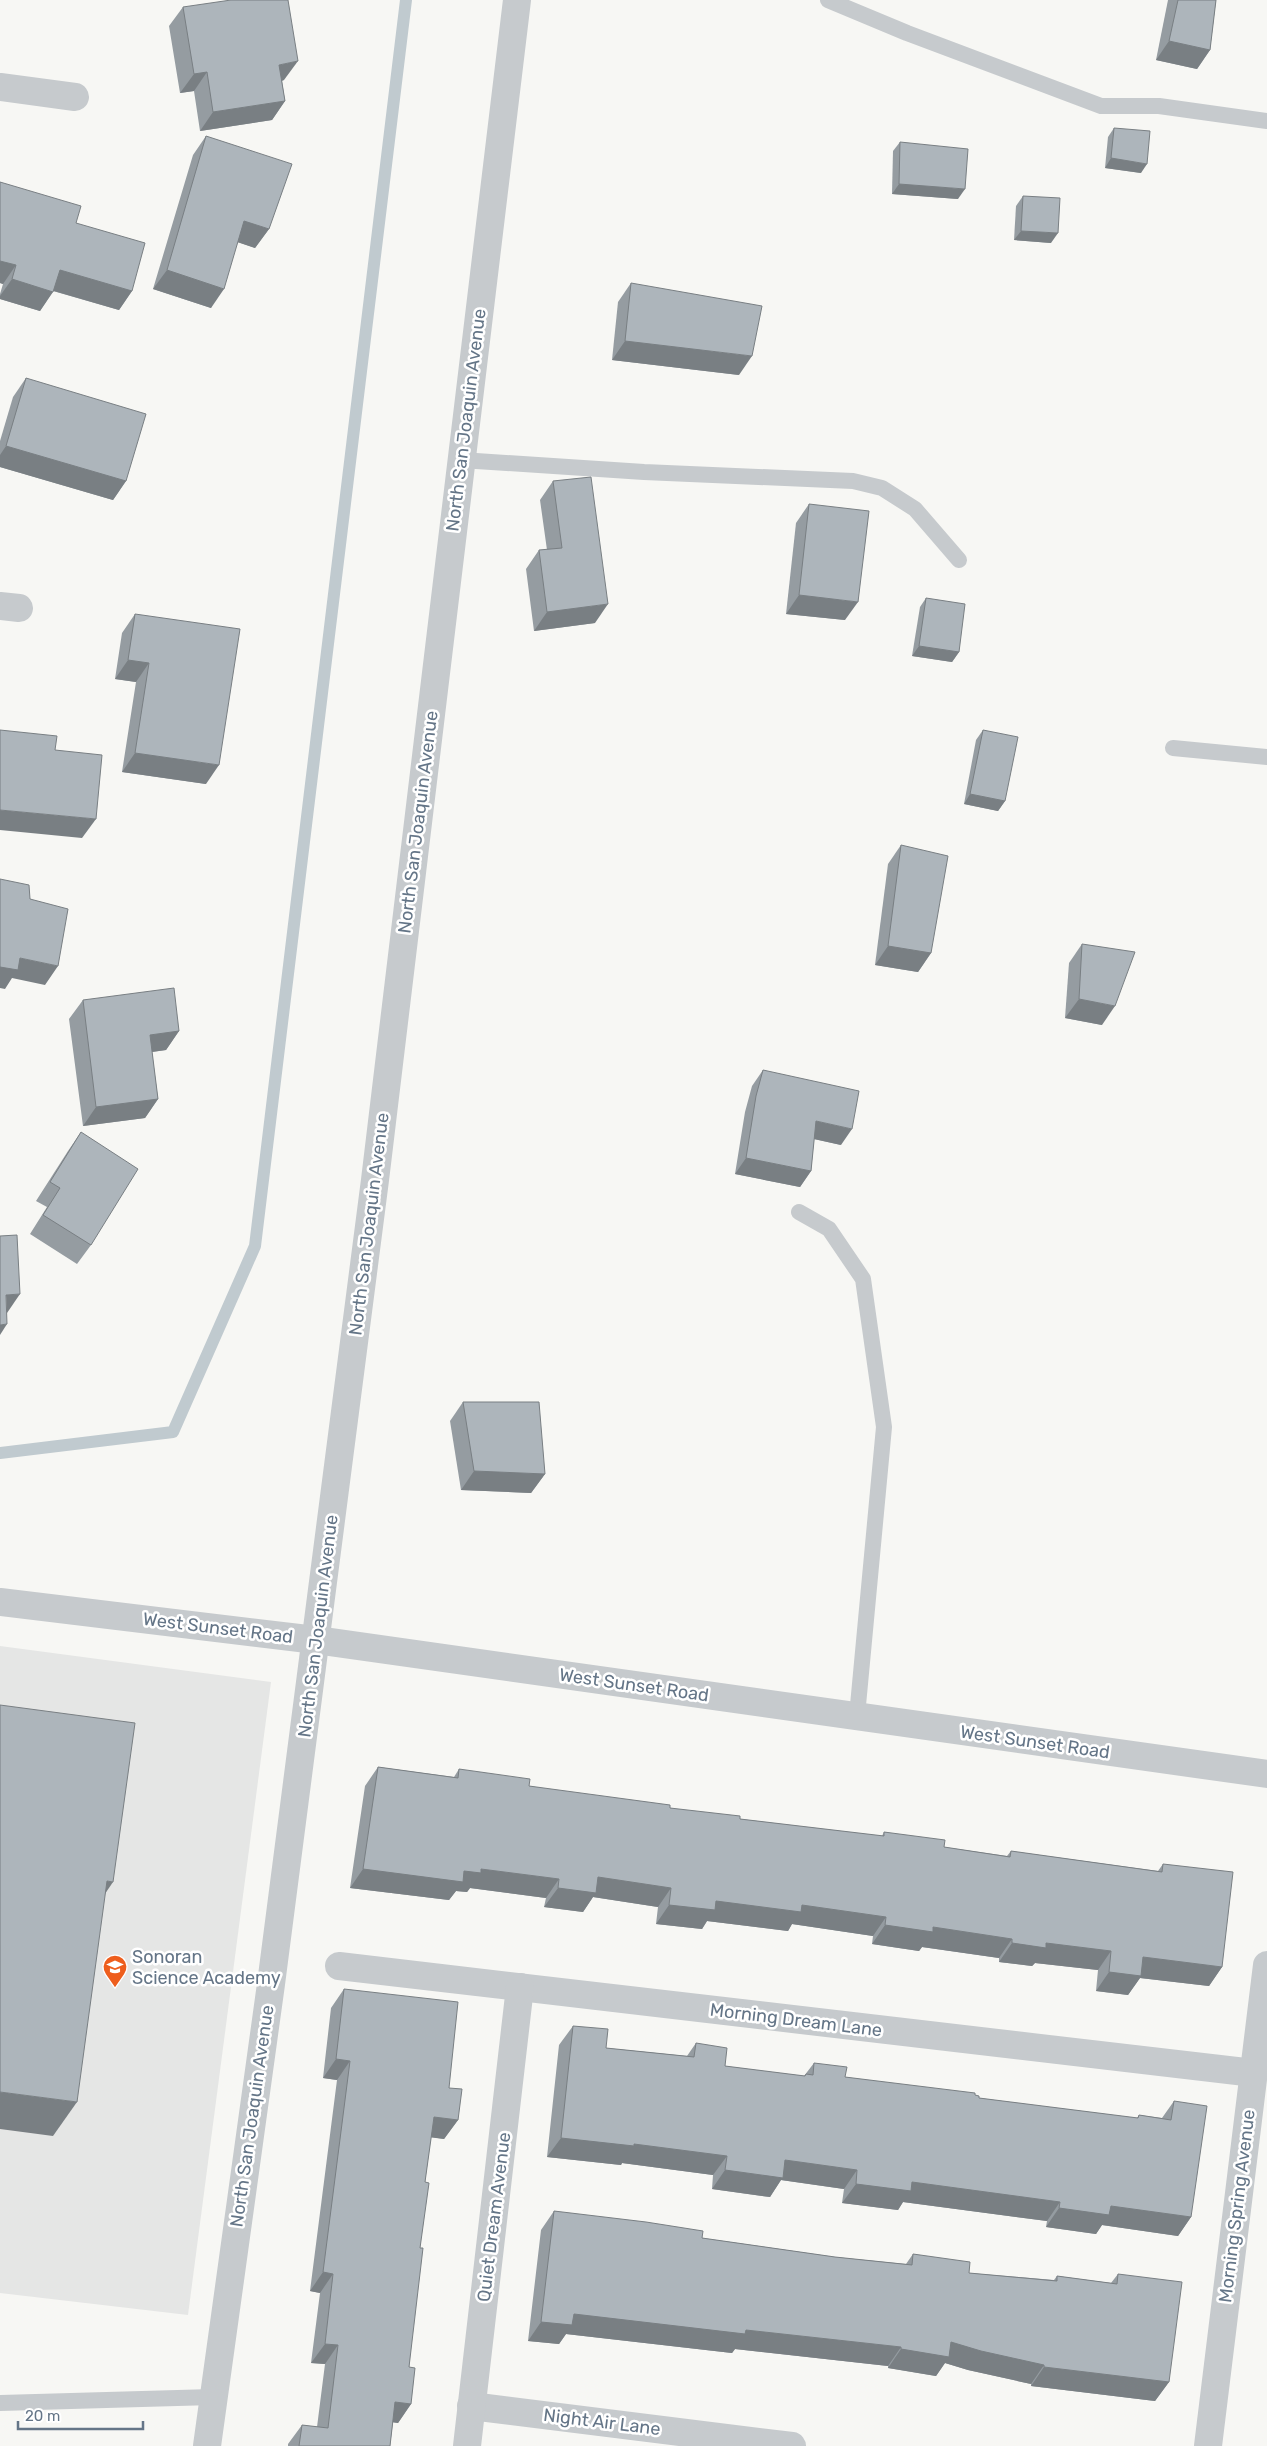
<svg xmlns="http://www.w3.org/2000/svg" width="1267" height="2446" viewBox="0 0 1267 2446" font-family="Rubik,sans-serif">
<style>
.built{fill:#e5e6e5}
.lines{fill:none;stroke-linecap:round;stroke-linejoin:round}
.stream{stroke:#c0cacf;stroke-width:12}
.service{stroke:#c6cacd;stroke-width:16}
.minor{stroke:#c6cacd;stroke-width:28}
.wall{fill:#959ca1}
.shaded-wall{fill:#797f83}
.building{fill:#adb5bb;stroke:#797f83}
.labels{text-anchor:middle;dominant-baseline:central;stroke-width:5;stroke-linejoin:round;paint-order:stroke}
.street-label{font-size:18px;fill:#647587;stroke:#fff}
.poi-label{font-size:18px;fill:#647587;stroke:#fff;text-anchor:start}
</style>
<rect width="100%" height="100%" fill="#f7f7f4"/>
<polygon class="built" points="0,1646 271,1682 188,2315 0,2293"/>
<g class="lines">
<polyline class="stream" points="0,1453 173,1432 255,1246 406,0"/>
<g class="service">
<polyline points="828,0 907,33 1101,106 1159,106 1267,121"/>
<polyline points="461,460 644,472 853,481 882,488 915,509 959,560"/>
<polyline points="1173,748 1267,757"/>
<polyline points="799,1212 829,1229 863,1279 884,1427 857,1716"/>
<polyline points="0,2403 213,2397"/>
</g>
<g class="minor">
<polyline points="0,87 75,97"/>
<polyline points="0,606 19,608"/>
<polyline points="0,1602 316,1640 1267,1774"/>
<polyline points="339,1966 1254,2073"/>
<polyline points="471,2406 792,2446"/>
<polyline points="207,2446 271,1984 375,1180 517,0"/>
<polyline points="467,2446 520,1987"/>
<polyline points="1208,2446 1267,1965"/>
</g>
</g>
<g class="wall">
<polygon points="1168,0 1216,0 1210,50 1197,69 1156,60"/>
<polygon points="183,7 284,80 282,81 285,101 272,120 200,131 194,91 180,93 169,26"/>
<polygon points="1114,128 1141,173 1105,168 1108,137"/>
<polygon points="206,136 269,229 255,248 238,242 211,308 153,289 193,155"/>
<polygon points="900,142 958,199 892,194 893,151"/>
<polygon points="0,182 76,223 132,291 119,310 53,291 40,311 0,299 0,294 3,284 0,283"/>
<polygon points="1023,196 1051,243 1014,240 1016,206"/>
<polygon points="631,283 739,375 612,360 618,302"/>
<polygon points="26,378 126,481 113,500 0,467 0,441 13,397"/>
<polygon points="553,481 595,623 534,631 526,569 539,550 547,550 540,500"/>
<polygon points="809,504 845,620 786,614 796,523"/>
<polygon points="926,598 959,652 952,662 912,656 920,607"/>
<polygon points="135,614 206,784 122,772 136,682 115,679 122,633"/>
<polygon points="983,730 1005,801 998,811 964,804 976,740"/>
<polygon points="901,845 931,953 918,972 875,965 888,864"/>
<polygon points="1082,944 1102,1025 1065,1018 1069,963"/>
<polygon points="83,1000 179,1031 166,1050 152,1052 158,1099 145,1118 83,1126 69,1019"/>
<polygon points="763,1070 841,1145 814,1139 811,1171 800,1187 735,1174 745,1112 752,1086"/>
<polygon points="81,1132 91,1245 77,1264 30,1234 47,1207 36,1201 68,1151"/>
<polygon points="463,1402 545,1474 531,1493 461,1490 450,1421"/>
<polygon points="378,1767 454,1777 459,1769 529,1786 740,1819 882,1836 884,1832 944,1847 1007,1856 1011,1851 1158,1871 1163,1864 1222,1967 1209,1986 1140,1978 1128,1995 1096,1991 1098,1970 1035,1963 1032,1966 999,1962 999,1958 922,1947 919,1951 872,1944 873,1936 792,1924 788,1931 707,1921 702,1929 656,1924 658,1907 593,1897 583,1912 544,1907 546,1898 470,1888 467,1892 456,1891 449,1900 350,1888 365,1786"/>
<polygon points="344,1989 449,2088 458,2120 444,2139 431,2137 425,2182 420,2248 409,2367 411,2404 398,2423 393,2422 390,2446 288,2446 288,2444 302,2425 317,2427 325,2364 311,2363 320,2293 310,2291 337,2080 323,2078 331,2008"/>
<polygon points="573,2026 606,2048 687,2056 696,2043 725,2066 804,2076 814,2063 845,2077 975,2095 979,2098 1137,2118 1139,2115 1162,2118 1174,2101 1191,2217 1178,2236 1102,2225 1096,2234 1046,2227 1047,2221 903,2202 898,2210 842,2203 844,2189 781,2180 770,2197 712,2189 713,2175 622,2163 621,2165 547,2157 559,2045"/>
<polygon points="554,2211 702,2238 835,2257 906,2264 913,2254 969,2273 1054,2280 1057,2276 1111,2283 1118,2274 1169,2382 1155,2401 1031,2386 1031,2384 968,2370 945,2363 936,2376 888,2368 888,2366 735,2349 732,2353 566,2334 559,2344 528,2341 541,2230"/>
</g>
<g class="shaded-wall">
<polygon points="1169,41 1210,50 1197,69 1156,60"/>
<polygon points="298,61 284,80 266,84 279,65"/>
<polygon points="207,72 194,91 180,93 194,74"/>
<polygon points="285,101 272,120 200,131 213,112"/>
<polygon points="1111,158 1147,164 1141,173 1105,168"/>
<polygon points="899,184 965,189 958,199 892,194"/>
<polygon points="244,221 269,229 255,248 231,240"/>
<polygon points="1021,231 1058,233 1051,243 1014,240"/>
<polygon points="0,261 16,265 3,284 0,283"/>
<polygon points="60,270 132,291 119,310 47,289"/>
<polygon points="167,270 224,289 211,308 153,289"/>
<polygon points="12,279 53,292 40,311 0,299 0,296"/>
<polygon points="625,341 752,356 739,375 612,360"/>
<polygon points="6,446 126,481 113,500 0,467 0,455"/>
<polygon points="799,595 858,602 845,620 786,614"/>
<polygon points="608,604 595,623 534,631 547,612"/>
<polygon points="919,646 959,652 952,662 912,656"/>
<polygon points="128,660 149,663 136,682 115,679"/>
<polygon points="135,753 219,765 206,784 122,772"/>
<polygon points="970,794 1005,801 998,811 964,804"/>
<polygon points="0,810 96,819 82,838 0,830"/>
<polygon points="888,946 931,953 918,972 875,965"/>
<polygon points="20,958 58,966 45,985 12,978 5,989 0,988 0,967"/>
<polygon points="1079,999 1115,1006 1102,1025 1065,1018"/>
<polygon points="179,1031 166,1050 137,1054 150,1035"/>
<polygon points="158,1099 145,1118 83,1126 96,1107"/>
<polygon points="816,1121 852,1129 841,1145 805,1137"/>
<polygon points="746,1158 811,1171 800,1187 735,1174"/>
<polygon points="20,1294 7,1313 6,1295"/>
<polygon points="7,1324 0,1335 0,1325"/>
<polygon points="474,1471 545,1474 531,1493 461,1490"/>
<polygon points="363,1869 464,1871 481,1869 559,1879 546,1898 470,1888 467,1892 456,1891 449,1900 350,1888"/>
<polygon points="598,1877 671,1888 658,1907 593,1897 583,1912 544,1907 558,1888"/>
<polygon points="107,1881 113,1882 90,1916"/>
<polygon points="716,1901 802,1905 886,1917 873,1936 792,1924 788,1931 707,1921 702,1929 656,1924 669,1905"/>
<polygon points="885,1925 933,1927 1012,1939 999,1958 922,1947 919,1951 872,1944"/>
<polygon points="1012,1943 1046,1943 1111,1951 1098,1970 1035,1963 1032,1966 999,1962"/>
<polygon points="1143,1957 1222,1967 1209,1986 1140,1978 1128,1995 1096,1991 1109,1972"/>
<polygon points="336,2059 350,2061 337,2080 323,2078"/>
<polygon points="0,2092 77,2102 53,2136 0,2129"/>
<polygon points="434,2117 458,2120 444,2139 420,2136"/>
<polygon points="561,2138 634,2144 727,2156 713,2175 622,2163 621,2165 547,2157"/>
<polygon points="785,2160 857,2170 844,2189 781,2180 770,2197 712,2189 725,2170"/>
<polygon points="912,2182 1060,2202 1047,2221 903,2202 898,2210 842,2203 856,2184"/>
<polygon points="1111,2206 1191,2217 1178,2236 1102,2225 1096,2234 1046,2227 1059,2208"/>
<polygon points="323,2272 333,2274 320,2293 310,2291"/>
<polygon points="574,2314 746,2330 901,2347 888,2366 735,2349 732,2353 566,2334 559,2344 528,2341 541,2322"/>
<polygon points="951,2342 1044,2365 1031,2384 968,2370 945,2363 936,2376 888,2368 901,2349"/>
<polygon points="325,2344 338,2345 325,2364 311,2363"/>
<polygon points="1044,2367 1169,2382 1155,2401 1031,2386"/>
<polygon points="395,2402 411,2404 398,2423 382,2421"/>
</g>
<g class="building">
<polygon points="231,0 288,0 298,61 279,65 285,101 213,112 207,72 194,74 183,7"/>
<polygon points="1178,0 1216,0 1210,50 1169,41"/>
<polygon points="1114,128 1150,131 1147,164 1111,158"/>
<polygon points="206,136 292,164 269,229 244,221 224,289 167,270"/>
<polygon points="900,142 968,149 965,189 899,184"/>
<polygon points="0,182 81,206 76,223 145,243 132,291 60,270 53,292 12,279 16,265 0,261"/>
<polygon points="1023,196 1060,198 1058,233 1021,231"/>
<polygon points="631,283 762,306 752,356 625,341"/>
<polygon points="26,378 146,414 126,481 6,446"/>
<polygon points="591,477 608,604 547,612 539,550 562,548 553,481"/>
<polygon points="809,504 869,511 858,602 799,595"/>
<polygon points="926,598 965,604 959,652 919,646"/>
<polygon points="135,614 240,629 219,765 135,753 149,663 128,660"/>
<polygon points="0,730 57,736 55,750 102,755 96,819 0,810"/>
<polygon points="983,730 1018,737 1005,801 970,794"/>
<polygon points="901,845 948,856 931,953 888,946"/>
<polygon points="0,879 29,885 30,899 68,909 58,966 20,958 18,970 0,967"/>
<polygon points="1082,944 1135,952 1115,1006 1079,999"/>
<polygon points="174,988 179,1031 150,1035 158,1099 96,1107 83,1000"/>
<polygon points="763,1070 859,1091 852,1129 816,1121 811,1171 746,1158 756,1096"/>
<polygon points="81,1132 138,1169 91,1245 43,1215 60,1188 50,1182"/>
<polygon points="17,1235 20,1294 6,1295 7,1324 0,1325 0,1236"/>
<polygon points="463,1402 539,1402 545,1474 474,1471"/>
<polygon points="0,1705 135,1723 113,1882 107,1881 77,2102 0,2092"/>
<polygon points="378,1767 458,1778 459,1769 530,1779 529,1786 670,1805 670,1808 740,1816 740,1819 884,1836 884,1832 945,1840 944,1847 1010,1857 1011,1851 1162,1872 1163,1864 1233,1872 1222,1967 1143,1957 1141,1976 1109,1972 1111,1951 1046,1943 1046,1948 1012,1943 1012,1939 933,1927 933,1932 885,1925 886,1917 802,1905 801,1912 716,1901 715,1910 669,1905 671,1888 598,1877 596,1893 558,1888 559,1879 481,1869 481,1873 464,1871 463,1882 363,1869"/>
<polygon points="344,1989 458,2002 449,2088 462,2089 458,2120 434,2117 425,2182 429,2183 420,2248 423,2248 409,2367 415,2368 411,2404 395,2402 390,2446 299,2446 302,2425 328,2428 338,2345 325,2344 333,2274 323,2272 350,2061 336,2059"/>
<polygon points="573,2026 608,2029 606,2048 694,2057 696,2043 727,2048 725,2066 805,2076 806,2074 813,2075 814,2063 847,2067 845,2077 975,2093 975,2095 979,2096 979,2098 1138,2118 1139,2115 1171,2120 1174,2101 1207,2106 1191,2217 1111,2206 1109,2215 1059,2208 1060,2202 912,2182 911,2191 856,2184 857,2170 785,2160 783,2178 725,2170 727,2156 634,2144 634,2146 561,2138"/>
<polygon points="554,2211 646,2222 703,2231 702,2238 835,2257 912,2265 913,2254 970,2262 969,2273 1057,2281 1057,2276 1117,2284 1118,2274 1182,2282 1169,2382 1044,2367 1044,2365 981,2351 951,2342 949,2357 901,2349 901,2347 746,2330 745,2334 574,2314 572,2325 541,2322"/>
</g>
<defs>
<symbol id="school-pin" viewBox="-11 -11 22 30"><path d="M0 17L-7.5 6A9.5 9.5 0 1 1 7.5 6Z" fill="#ee5e1d" stroke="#fff"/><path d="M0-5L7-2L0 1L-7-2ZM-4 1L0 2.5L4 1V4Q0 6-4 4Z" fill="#fff"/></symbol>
</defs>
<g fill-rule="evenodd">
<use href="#school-pin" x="101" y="1953" width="28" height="38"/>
</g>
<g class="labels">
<g class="street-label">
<text transform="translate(466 420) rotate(-83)">North San Joaquin Avenue</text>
<text transform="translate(418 822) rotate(-83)">North San Joaquin Avenue</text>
<text transform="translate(369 1224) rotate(-83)">North San Joaquin Avenue</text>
<text transform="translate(318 1626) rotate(-83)">North San Joaquin Avenue</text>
<text transform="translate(218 1628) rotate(7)">West Sunset Road</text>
<text transform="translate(634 1685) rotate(8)">West Sunset Road</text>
<text transform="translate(1035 1742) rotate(8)">West Sunset Road</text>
<text transform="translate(796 2020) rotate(7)">Morning Dream Lane</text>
<text transform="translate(252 2116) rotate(-82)">North San Joaquin Avenue</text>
<text transform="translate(1237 2206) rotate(-83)">Morning Spring Avenue</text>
<text transform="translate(494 2217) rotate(-83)">Quiet Dream Avenue</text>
<text transform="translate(602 2422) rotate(7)">Night Air Lane</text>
</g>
<g class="poi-label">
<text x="132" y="1957">Sonoran<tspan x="132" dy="21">Science Academy</tspan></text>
</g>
</g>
<path d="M18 2421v8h125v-8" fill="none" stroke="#647587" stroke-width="2.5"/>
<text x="25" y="2421" font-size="15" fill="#647587" stroke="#ffffff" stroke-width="4" paint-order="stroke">20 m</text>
</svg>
